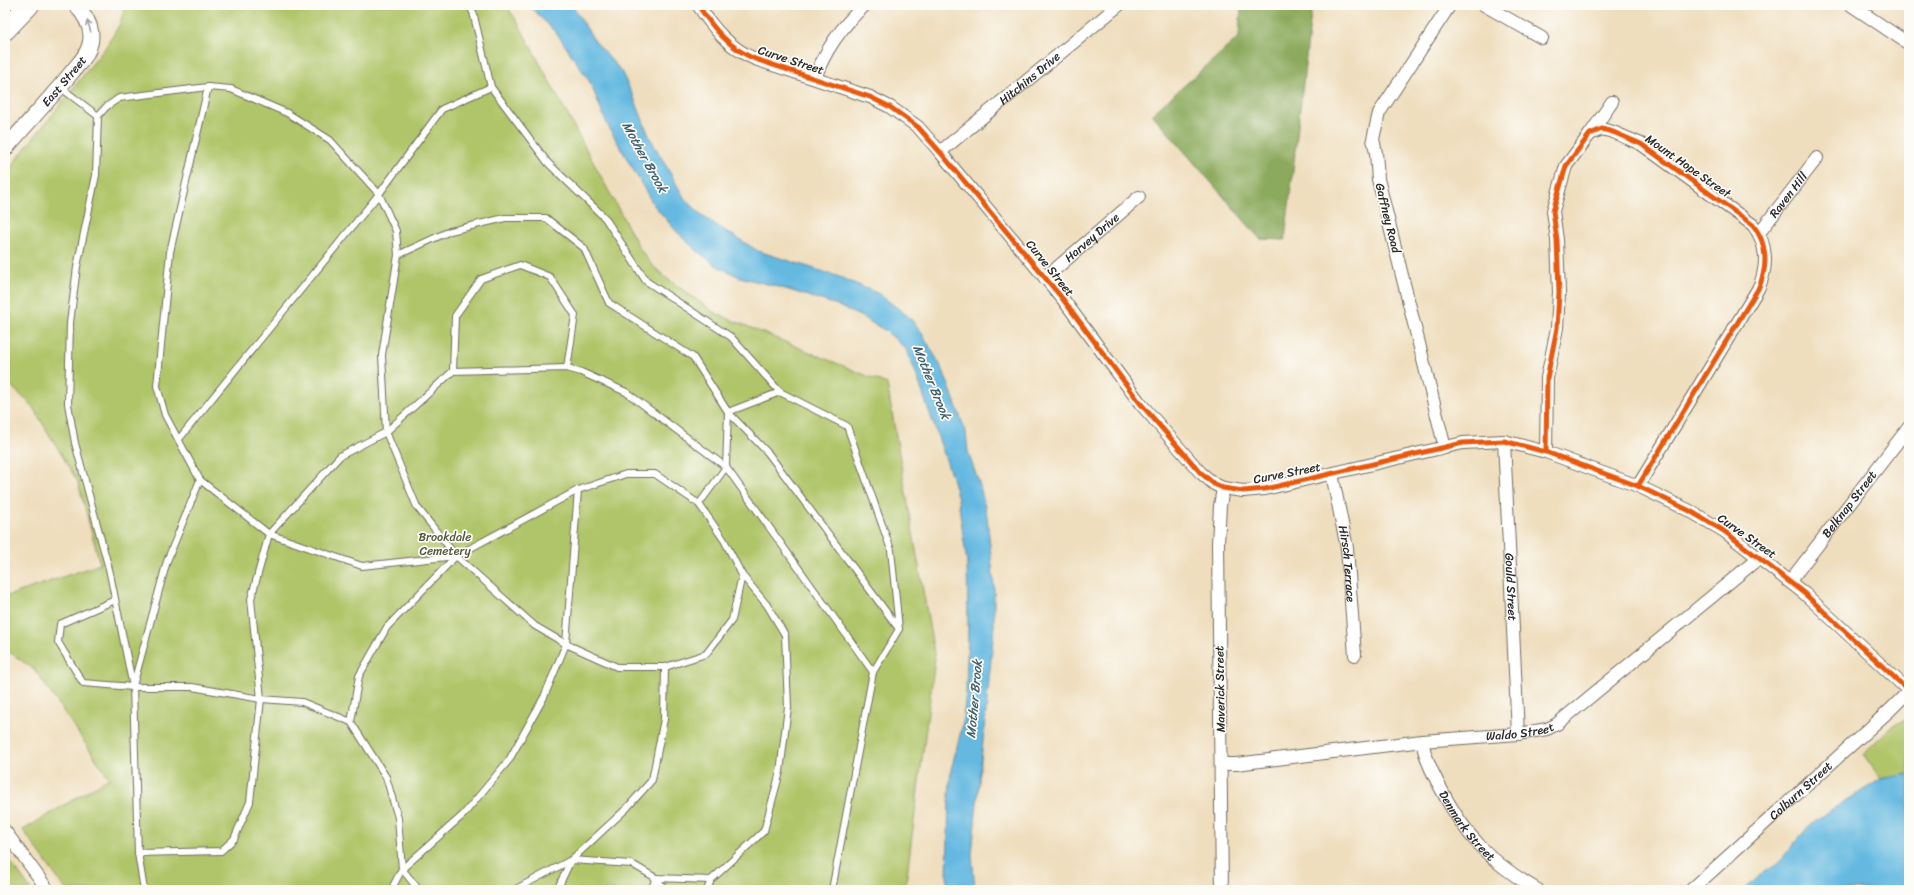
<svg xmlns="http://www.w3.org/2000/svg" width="1914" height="895" viewBox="0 0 1914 895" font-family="Sriracha,sans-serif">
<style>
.green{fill:#b0c569;stroke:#6e784a}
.forest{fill:#8caa5d;stroke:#5c6a44}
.water{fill:#65b9e1;stroke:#487286}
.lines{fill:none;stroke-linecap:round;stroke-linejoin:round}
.service-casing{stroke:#706a5e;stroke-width:8}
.minor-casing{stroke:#706a5e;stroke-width:14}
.tertiary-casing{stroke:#706a5e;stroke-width:17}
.primary-casing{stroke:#706a5e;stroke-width:22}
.service{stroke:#fff;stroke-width:6}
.minor{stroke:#fff;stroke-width:12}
.tertiary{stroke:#fff;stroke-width:15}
.primary{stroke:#fff;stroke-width:20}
.cycleway-casing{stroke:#fdfcf7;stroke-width:8}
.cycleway{stroke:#e8590c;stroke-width:5}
.oneway{stroke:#a0a0a0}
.labels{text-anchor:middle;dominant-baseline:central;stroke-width:3.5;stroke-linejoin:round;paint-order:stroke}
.street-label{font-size:12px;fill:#2b2b2b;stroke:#fdfcf7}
.park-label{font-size:12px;fill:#53593e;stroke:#fdfcf7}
.water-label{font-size:13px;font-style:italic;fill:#3f5d6b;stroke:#fdfcf7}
</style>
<rect width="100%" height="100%" fill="#fdfcf7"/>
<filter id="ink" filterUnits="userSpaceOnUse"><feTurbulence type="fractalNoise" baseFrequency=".025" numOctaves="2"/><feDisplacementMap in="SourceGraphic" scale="8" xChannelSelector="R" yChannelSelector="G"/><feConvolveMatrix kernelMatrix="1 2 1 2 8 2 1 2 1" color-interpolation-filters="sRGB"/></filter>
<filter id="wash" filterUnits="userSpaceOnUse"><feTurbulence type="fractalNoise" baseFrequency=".012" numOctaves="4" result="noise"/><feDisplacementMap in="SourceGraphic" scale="16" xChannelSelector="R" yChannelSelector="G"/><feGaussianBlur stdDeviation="0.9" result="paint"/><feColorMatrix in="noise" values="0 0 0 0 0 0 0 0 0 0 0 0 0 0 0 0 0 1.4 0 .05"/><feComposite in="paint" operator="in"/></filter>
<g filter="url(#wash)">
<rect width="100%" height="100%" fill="#efdebe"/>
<g class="green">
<polygon points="125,5 506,5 518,23 640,249 651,264 665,277 715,313 887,384 935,659 905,890 66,890 23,830 109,778 35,670 5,649 5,597 100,564 78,482 32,406 5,380 5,174 105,48 120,24"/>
<polygon points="1909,718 1909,774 1881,779 1863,754 1893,725"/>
<polygon points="5,854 31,890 5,890"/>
</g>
<polygon class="forest" points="1241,5 1312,5 1285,240 1260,239 1152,114 1239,37"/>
<g class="water">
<polygon points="529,5 572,5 594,40 621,71 635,100 649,136 685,199 705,218 758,251 837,276 879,294 908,316 920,330 943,370 966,432 968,452 980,486 987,516 994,586 994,628 972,854 975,890 947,890 947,880 949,795 951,770 962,727 966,693 968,628 967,563 958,499 951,474 915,371 906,349 886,331 860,316 834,304 779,287 740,277 717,266 696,250 677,232 653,204 607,124 590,82 558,35"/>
<polygon points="1909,774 1909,890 1744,890 1765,871 1779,862 1808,827 1831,810 1881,779"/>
</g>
</g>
<g filter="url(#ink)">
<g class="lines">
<defs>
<g id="service">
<polyline points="60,87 98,116"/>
<polyline points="208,87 170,252 157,386 165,415 200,480 269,534 362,566 456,556"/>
<polyline points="491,87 548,163 605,218 646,281 731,337 780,392"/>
<polyline points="398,255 396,231 379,194 330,140 287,113 231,89 208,87 119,98 106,107 98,116 96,175 77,267 70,323 68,404 75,443 109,569 133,687 138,853 221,851 234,839 250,802 261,699 251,599 269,534 340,456 386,432 453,371 567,368 581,372 626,392 726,467 699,504"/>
<polyline points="453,371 455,316 481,279 520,265 550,277 575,315 567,368"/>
<polyline points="179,439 379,194 442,109 491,87 473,12 469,5"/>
<polyline points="742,575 732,620 706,654 665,667 617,667 566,644 535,626 456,556 417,507 386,432 382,355 398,255 450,231 505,218 546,218 584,248 609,303 693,357 728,412 726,467 873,672"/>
<polyline points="115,600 60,624 58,642 83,683 133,687 192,687 261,699 302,702 351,722 386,777 398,818 402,869 419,890"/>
<polyline points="133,686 167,561 200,480"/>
<polyline points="351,722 359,676 387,627 456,556 578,490 626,474 655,474 699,504 724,540 742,575 767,605 785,635 788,707 780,772 764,831 711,880 707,890"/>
<polyline points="138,853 144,890"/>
<polyline points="391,890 402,869 463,815 509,760 544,697 566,644 578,490"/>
<polyline points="514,890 571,860 626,809 652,780 664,719 665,667"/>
<polyline points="557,890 571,860 632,864 656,878 651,890"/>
<polyline points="665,890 656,878 711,880"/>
<polyline points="832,890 873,672 899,629 891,550 847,426 780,392 728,412 768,453 899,629"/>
</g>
<g id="minor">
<path d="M698,5C713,28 729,48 755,59L870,97L890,107L918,127L940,152L1062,298L1140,403L1200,472L1214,484L1223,488L1243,491L1265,489L1463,443L1504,441L1546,452L1638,486L1690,511L1724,531L1805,594L1909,691"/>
<polyline points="1484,5 1542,38"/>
<polyline points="1851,5 1909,44"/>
<path d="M815,78C825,50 843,25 865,5"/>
<polyline points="1590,134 1612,102"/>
<path id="s1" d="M940,152L1119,5"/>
<path id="s2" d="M1759,233L1817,158"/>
<path id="s3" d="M1045,278L1139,197"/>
<path id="s4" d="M1504,441L1518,734"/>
<polyline points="1445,448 1378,179 1376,153 1373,139 1379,113 1450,5"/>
<path d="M1546,452L1547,378L1557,328L1559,292L1557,240L1553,211L1566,166L1590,134L1602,129L1613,132L1641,144L1753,225C1768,244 1768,268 1758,289L1638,486"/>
<path id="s5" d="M1332,474L1347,548L1355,655"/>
<path id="s6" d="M1790,581L1909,427"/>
<path id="s7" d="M1422,741C1425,758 1432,772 1440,787C1465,836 1491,863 1538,890"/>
<path id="s8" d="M1221,764H1236L1422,741L1518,734L1547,729L1557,724L1760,557"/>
<polyline points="5,831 48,890"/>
<polyline points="1222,890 1218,544 1220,506 1223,488"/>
<path id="s9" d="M1691,890L1890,710L1909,691"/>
</g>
<g id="tertiary">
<path id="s10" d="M5,149C27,123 51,98 72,72C79,63 88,55 90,44C94,29 86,16 76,5"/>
</g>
<polyline id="primary" points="5,30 29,5"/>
</defs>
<use href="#service" class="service-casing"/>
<use href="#minor" class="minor-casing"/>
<use href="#tertiary" class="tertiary-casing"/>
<use href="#primary" class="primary-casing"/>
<use href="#service" class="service"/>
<use href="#minor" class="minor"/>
<use href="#tertiary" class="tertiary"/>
<use href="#primary" class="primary"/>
<defs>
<g id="cycleway">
<path d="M698,5C713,28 729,48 755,59L870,97L890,107L918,127L940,152L1062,298L1140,403L1200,472L1214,484L1223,488L1243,491L1265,489L1463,443L1504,441L1546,452L1638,486L1690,511L1724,531L1805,594L1909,691"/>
<path d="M1546,452L1547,378L1557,328L1559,292L1557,240L1553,211L1566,166L1590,134L1602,129L1613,132L1641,144L1753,225C1768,244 1768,268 1758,289L1638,486"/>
</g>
</defs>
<use href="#cycleway" class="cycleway-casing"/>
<use href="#cycleway" class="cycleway"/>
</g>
<defs><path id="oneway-shaft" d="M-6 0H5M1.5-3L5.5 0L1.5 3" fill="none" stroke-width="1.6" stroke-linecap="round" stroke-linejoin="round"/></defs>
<use class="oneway" href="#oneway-shaft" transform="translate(89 26) rotate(-107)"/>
</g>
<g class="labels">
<g class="street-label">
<text transform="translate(791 60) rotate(18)">Curve Street</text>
<text stroke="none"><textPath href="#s1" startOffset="116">Hitchins Drive</textPath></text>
<text stroke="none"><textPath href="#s10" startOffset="90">East Street</textPath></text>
<text transform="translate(1688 166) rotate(35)">Mount Hope Street</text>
<text stroke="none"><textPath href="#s2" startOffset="48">Raven Hill</textPath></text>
<text transform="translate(1388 218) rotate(76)">Gaffney Road</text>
<text stroke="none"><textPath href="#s3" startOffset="62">Harvey Drive</textPath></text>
<text transform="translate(1050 268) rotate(51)">Curve Street</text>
<text transform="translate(1287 473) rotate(-11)">Curve Street</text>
<text stroke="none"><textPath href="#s6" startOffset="97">Belknap Street</textPath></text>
<text transform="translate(1747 536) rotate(35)">Curve Street</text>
<text stroke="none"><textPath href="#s5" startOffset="91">Hirsch Terrace</textPath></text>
<text stroke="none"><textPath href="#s4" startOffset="146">Gould Street</textPath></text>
<text transform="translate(1220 689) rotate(-91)">Maverick Street</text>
<text stroke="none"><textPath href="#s8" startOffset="301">Waldo Street</textPath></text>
<text stroke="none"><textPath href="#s9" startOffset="148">Colburn Street</textPath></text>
<text stroke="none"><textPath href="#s7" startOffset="97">Denmark Street</textPath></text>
</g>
<g class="park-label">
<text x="445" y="537">Brookdale<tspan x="445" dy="14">Cemetery</tspan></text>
</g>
<g class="water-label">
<text transform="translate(645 157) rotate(61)">Mother Brook</text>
<text transform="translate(932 382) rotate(68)">Mother Brook</text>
<text transform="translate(974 699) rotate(-85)">Mother Brook</text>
</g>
</g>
<rect width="1914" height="895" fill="none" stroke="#fdfcf7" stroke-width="20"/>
</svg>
